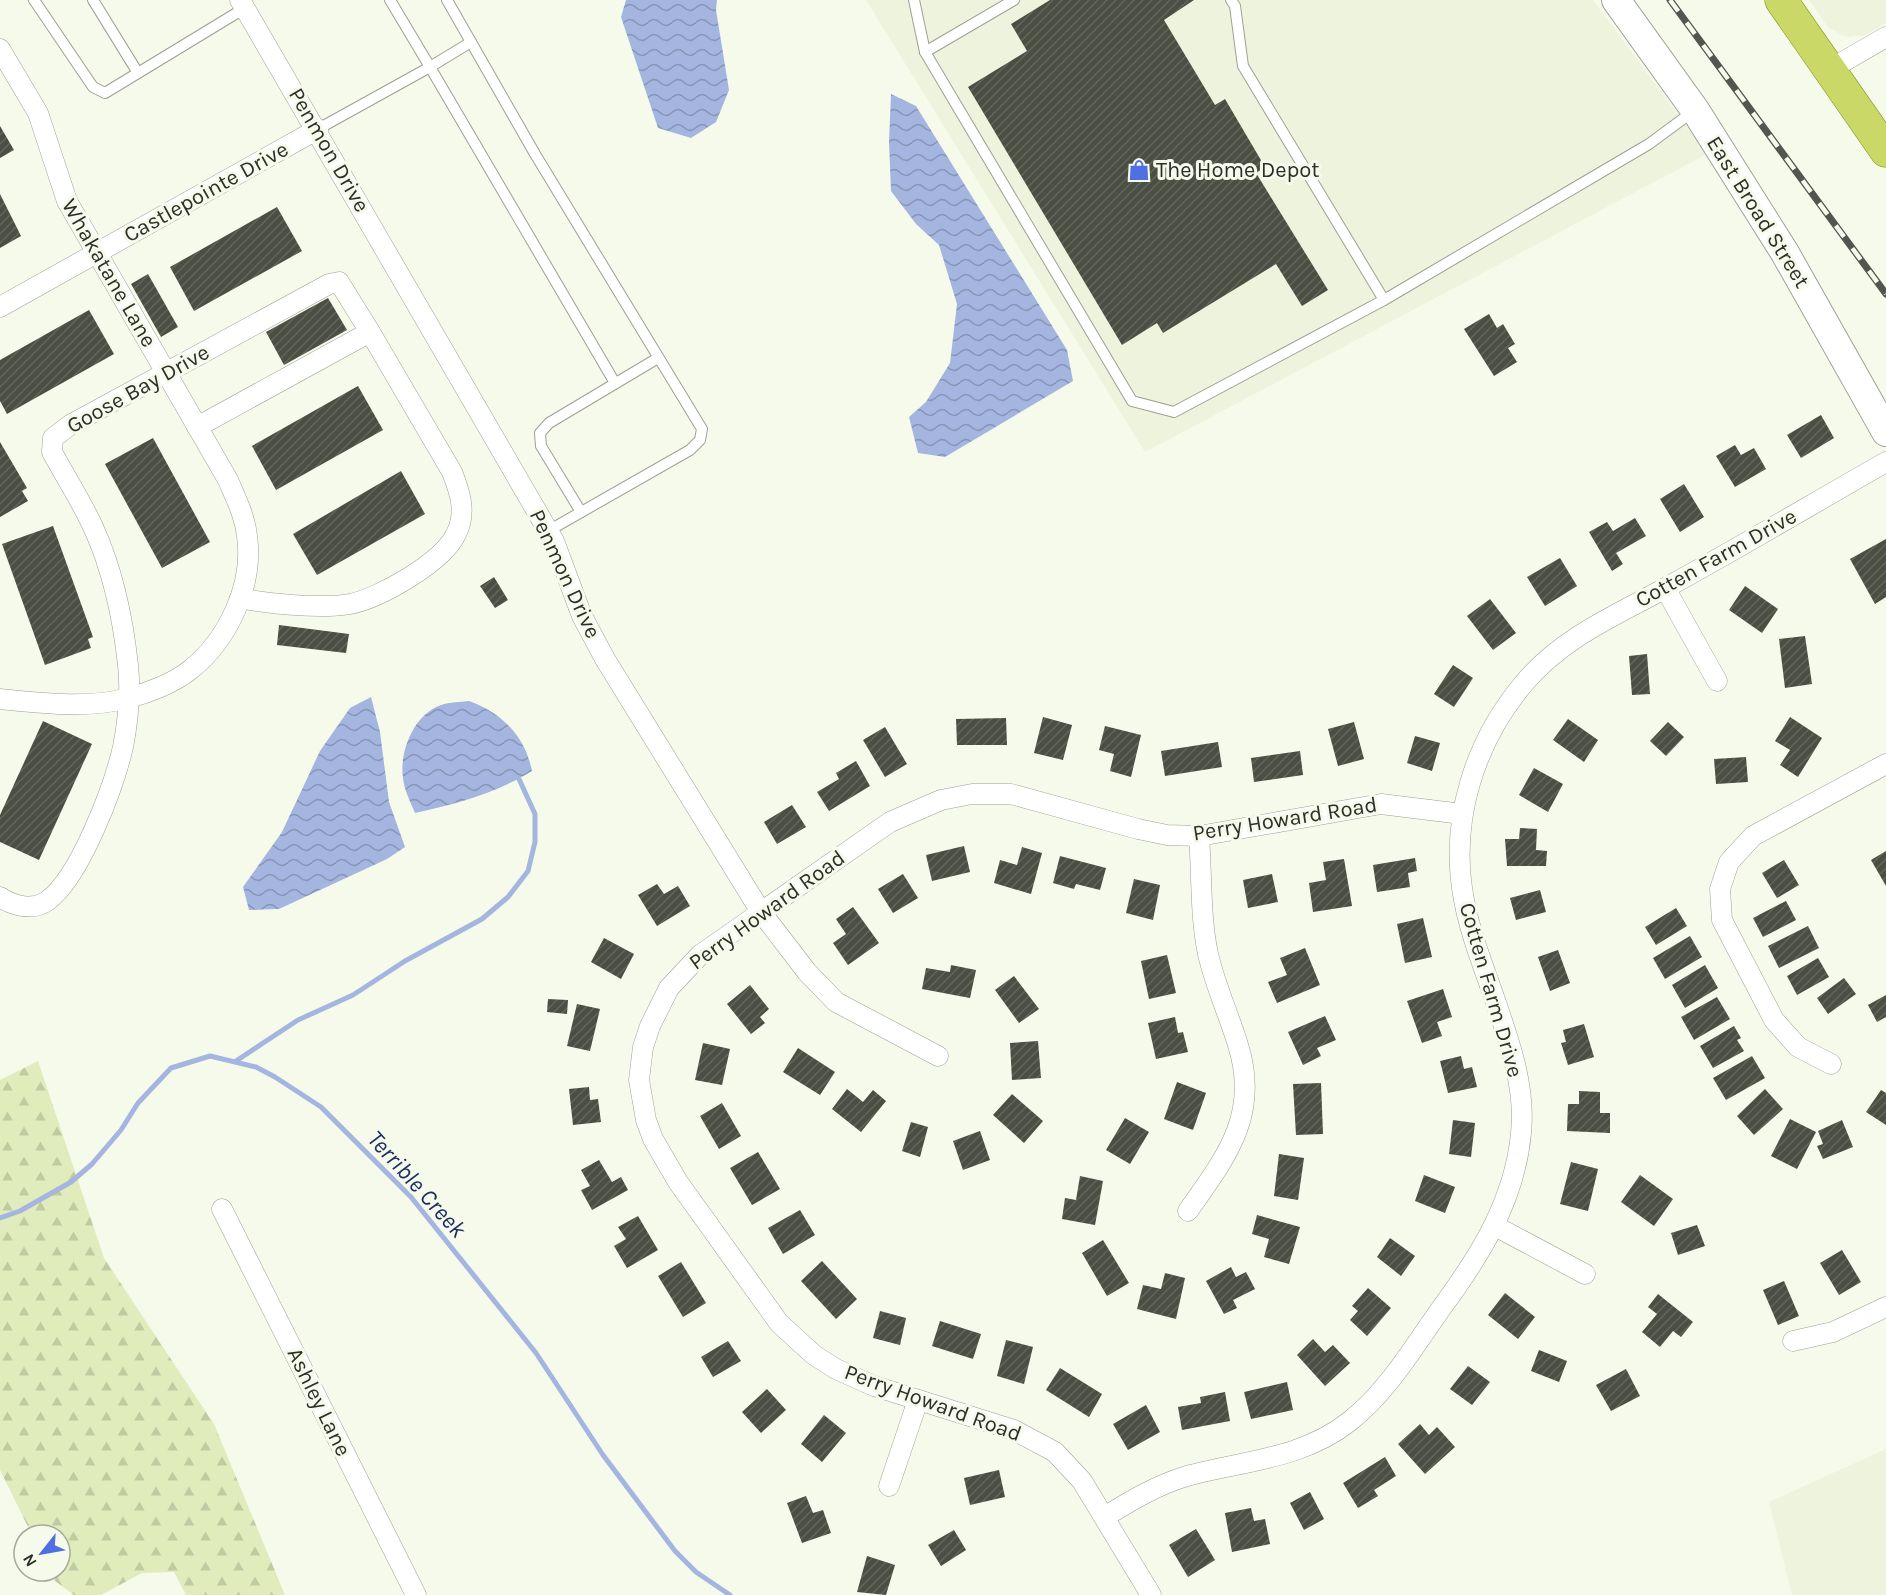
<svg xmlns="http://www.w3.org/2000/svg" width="1886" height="1595" viewBox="0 0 1886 1595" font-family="Karla,sans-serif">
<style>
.built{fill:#edf3dc}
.forest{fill:url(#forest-firs)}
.water{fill:url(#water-waves)}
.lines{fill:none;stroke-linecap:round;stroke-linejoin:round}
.stream{stroke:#a4b5e0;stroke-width:5}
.building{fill:url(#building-hatch)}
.service-casing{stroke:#9da092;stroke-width:12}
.minor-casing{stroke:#9da092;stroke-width:21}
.secondary-casing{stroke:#9da092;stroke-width:30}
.primary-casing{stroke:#7c8c11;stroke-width:33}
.service{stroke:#fff;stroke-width:10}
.minor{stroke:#fff;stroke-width:20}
.secondary{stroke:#fff;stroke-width:28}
.primary{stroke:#cad868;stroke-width:32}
.rail-casing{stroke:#54554f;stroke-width:7}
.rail{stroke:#f6faeb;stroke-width:4.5;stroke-dasharray:14;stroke-linecap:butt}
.labels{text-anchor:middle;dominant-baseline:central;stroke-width:6;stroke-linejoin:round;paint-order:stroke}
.street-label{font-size:22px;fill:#2d2e29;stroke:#f6faeb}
.poi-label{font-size:22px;fill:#2d2e29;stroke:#f6faeb;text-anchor:start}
.water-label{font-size:24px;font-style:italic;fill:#1e2d62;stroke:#f6faeb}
</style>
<defs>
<pattern id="forest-firs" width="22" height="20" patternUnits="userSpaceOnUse" patternTransform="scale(1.5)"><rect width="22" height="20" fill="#e1ecbc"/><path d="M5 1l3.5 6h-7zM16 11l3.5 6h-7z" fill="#c1cba2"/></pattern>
<pattern id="water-waves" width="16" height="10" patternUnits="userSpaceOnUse" patternTransform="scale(1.5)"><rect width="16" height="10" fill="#a4b5e0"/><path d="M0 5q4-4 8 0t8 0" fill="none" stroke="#8694b6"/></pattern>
<pattern id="building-hatch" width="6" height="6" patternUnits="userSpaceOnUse" patternTransform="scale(1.5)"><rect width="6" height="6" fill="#4b4e42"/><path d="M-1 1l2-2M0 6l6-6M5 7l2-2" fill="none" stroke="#62655b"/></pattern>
</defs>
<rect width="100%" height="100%" fill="#f6faeb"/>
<g class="built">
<polygon points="866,0 1593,0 1707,154 1145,452"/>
<polygon points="1809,0 1886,0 1886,23 1865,35 1846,37 1828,27"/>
<polygon points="1886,1449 1886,1595 1792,1595 1769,1502"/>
</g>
<polygon class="forest" points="38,1061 104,1258 214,1424 285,1595 186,1595 174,1572 142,1573 101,1595 74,1595 55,1581 50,1571 60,1571 60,1535 32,1535 0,1470 0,1080"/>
<g class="water">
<polygon points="626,0 717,0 716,10 729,90 716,122 691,138 658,128 621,17"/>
<polygon points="891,94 916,106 1067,350 1073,381 945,457 918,453 909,417 926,402 950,363 957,304 939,245 916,224 891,191 889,142"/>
<polygon points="371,697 380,732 389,802 405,847 387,859 279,909 249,910 243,887 282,832 320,751 350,708"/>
<path d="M469,701C502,713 525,736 532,771C496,793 456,804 415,813C411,803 404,790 403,778C399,752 414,714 441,705C450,702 460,702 469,701Z"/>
</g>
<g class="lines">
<g class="stream">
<polyline points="236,1061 298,1020 353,995 405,961 482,919 508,897 528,871 535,842 535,814 519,779"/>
<polyline points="0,1218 20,1211 71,1182 92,1164 121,1130 138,1103 171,1068 210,1056 256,1067 275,1077 321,1107 411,1197 536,1353 603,1455 675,1551 696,1572 730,1595"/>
</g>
</g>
<g class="building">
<polygon points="1050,0 1194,0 1164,20 1215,105 1225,99 1265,167 1256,173 1328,290 1302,306 1276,264 1163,333 1157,323 1122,345 968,87 1027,51 1011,24"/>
<polygon points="0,126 14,150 0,158"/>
<polygon points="0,194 21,236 0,248"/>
<polygon points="277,207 302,251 194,311 170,267"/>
<polygon points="148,274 178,327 161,337 131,284"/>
<polygon points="328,298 347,330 284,365 266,332"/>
<polygon points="89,310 114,354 7,414 0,401 0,360"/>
<polygon points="1489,314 1497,328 1503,324 1515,344 1508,348 1517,362 1494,376 1464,329"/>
<polygon points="358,386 383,430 276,490 252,446"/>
<polygon points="1821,415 1834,438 1801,458 1787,435"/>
<polygon points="153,438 210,542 162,568 105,464"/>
<polygon points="0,442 27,488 22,491 28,501 0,517"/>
<polygon points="1735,445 1741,455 1754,448 1766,469 1735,487 1716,456"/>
<polygon points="401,471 425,514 317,575 293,534"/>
<polygon points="1684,484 1704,517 1680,532 1660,499"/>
<polygon points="1635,518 1646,536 1616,553 1623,564 1612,571 1589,532 1607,522 1613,531"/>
<polygon points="53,526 93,637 88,639 91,648 45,665 2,544"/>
<polygon points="1886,539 1886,597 1875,604 1850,559"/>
<polygon points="1560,558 1577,586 1545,606 1527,577"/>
<polygon points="494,577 508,600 495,608 480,586"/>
<polygon points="1745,586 1778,609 1762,633 1729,610"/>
<polygon points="1490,599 1516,633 1493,650 1467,616"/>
<polygon points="279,625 349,634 346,653 277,645"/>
<polygon points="1805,636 1812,684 1785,688 1779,639"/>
<polygon points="1647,654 1650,694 1632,695 1629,656"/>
<polygon points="1453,665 1473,678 1454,707 1434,694"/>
<polygon points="1043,717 1072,725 1063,760 1034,753"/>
<polygon points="1790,717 1822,738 1798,777 1780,765 1790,750 1775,741"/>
<polygon points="1006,718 1007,745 957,745 956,719"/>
<polygon points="1568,719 1598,740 1584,762 1553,740"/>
<polygon points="43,721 92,744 39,860 0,842 0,815"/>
<polygon points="1354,722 1364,759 1338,766 1328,729"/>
<polygon points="1668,722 1684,737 1666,756 1650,741"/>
<polygon points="1105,726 1141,735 1131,777 1110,771 1114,754 1099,750"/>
<polygon points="885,727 907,764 885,777 863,740"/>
<polygon points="1415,736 1440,743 1432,771 1407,763"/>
<polygon points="1218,742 1222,767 1165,776 1161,751"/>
<polygon points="1300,751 1303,775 1254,782 1251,758"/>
<polygon points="1746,757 1748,782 1716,784 1714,759"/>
<polygon points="856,761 870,786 829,811 817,792 839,779 836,773"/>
<polygon points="1534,768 1563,784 1548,812 1519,795"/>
<polygon points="792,805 806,827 777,844 764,822"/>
<polygon points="1520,828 1537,829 1536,850 1547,851 1546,866 1507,866 1505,839 1519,839"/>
<polygon points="964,846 970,872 932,881 926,855"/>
<polygon points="1022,847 1042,853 1031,894 994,883 1000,860 1017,865"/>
<polygon points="1886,851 1886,886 1871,860"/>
<polygon points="1060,856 1106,868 1100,890 1076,884 1074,889 1053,883"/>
<polygon points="1415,858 1417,871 1408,873 1410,887 1377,892 1373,865"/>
<polygon points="1344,859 1352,906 1313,912 1309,883 1326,880 1323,862"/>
<polygon points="1784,860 1799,885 1777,898 1762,873"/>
<polygon points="903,874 918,898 893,913 878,889"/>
<polygon points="1272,874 1278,902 1248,908 1243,880"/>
<polygon points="1134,879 1160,885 1153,920 1126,913"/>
<polygon points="657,884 664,894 678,886 690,906 657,926 638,895"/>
<polygon points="1540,890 1546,912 1516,920 1510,898"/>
<polygon points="1786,901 1796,920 1763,937 1753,918"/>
<polygon points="853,907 879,943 848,965 833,943 846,934 836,919"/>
<polygon points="1676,908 1687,926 1656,945 1645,927"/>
<polygon points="1423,918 1432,957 1405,963 1397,924"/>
<polygon points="1808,926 1819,948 1779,968 1768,946"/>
<polygon points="1690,936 1702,957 1665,979 1653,958"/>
<polygon points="604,938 634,954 621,979 591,962"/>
<polygon points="1305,948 1320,985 1277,1003 1268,982 1287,975 1280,958"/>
<polygon points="1558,950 1570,983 1550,991 1538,957"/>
<polygon points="1167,955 1176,993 1149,999 1141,961"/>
<polygon points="1818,958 1829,977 1797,995 1787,976"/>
<polygon points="951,965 976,970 970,998 922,989 926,968 950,972"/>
<polygon points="1705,965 1718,988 1685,1008 1672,985"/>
<polygon points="1014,976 1039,1009 1019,1023 995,990"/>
<polygon points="1844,978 1856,994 1828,1014 1817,998"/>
<polygon points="750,985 769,1009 760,1017 765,1023 751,1034 727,1004"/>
<polygon points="1443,989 1452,1017 1437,1022 1442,1036 1422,1043 1407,1001"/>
<polygon points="1886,995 1886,1017 1877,1022 1868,1005"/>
<polygon points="1717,997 1730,1019 1694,1040 1681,1017"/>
<polygon points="548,999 568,1000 567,1014 547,1012"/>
<polygon points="577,1004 600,1009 590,1051 567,1046"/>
<polygon points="1325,1016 1336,1040 1317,1048 1321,1056 1303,1065 1288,1032"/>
<polygon points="1175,1017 1178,1033 1183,1032 1188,1052 1156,1059 1148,1023"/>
<polygon points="1584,1024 1594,1057 1568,1065 1561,1043 1566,1042 1563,1030"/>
<polygon points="1734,1026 1741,1038 1737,1040 1744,1051 1713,1068 1700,1046"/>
<polygon points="1038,1041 1041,1078 1012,1080 1010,1043"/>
<polygon points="703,1043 730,1049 722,1085 695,1080"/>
<polygon points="798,1048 835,1072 820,1095 783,1072"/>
<polygon points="1461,1056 1464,1069 1472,1067 1477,1087 1448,1093 1440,1061"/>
<polygon points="1752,1056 1765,1078 1726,1100 1713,1078"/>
<polygon points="1177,1082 1206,1093 1193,1130 1164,1119"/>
<polygon points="1321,1083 1323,1134 1296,1135 1293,1084"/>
<polygon points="589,1087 590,1100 598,1099 601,1122 573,1125 569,1089"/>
<polygon points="847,1089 863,1102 873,1090 886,1101 861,1132 832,1109"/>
<polygon points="1765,1089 1783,1109 1754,1135 1737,1116"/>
<polygon points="1881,1090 1886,1093 1886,1125 1866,1112"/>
<polygon points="1579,1091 1600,1092 1600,1113 1610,1113 1610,1133 1567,1131 1568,1104 1579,1104"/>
<polygon points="1012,1094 1043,1121 1024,1143 993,1115"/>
<polygon points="722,1103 741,1136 719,1149 700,1116"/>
<polygon points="1125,1118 1149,1132 1130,1164 1106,1150"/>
<polygon points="1790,1119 1816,1132 1797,1169 1771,1156"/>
<polygon points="1453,1120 1475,1123 1471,1157 1449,1154"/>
<polygon points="1842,1120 1853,1147 1823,1159 1817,1146 1823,1144 1818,1131"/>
<polygon points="911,1122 928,1127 920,1157 902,1151"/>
<polygon points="980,1131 990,1160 963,1170 953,1141"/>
<polygon points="758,1152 780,1189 752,1205 730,1168"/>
<polygon points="1279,1154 1304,1158 1298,1200 1274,1196"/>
<polygon points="599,1160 612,1182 621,1177 628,1190 592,1210 581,1190 590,1186 581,1170"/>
<polygon points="1571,1162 1598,1169 1588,1211 1560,1204"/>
<polygon points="1424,1175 1455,1187 1445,1213 1415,1201"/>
<polygon points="1640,1175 1673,1199 1654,1226 1621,1202"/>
<polygon points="1080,1176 1103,1181 1095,1225 1062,1219 1065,1198 1076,1200"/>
<polygon points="800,1210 815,1235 783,1254 768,1228"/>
<polygon points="1257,1215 1300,1227 1289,1264 1264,1257 1269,1239 1252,1234"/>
<polygon points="638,1216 658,1250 627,1268 614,1246 626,1239 618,1227"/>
<polygon points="1697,1225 1705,1246 1678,1255 1671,1233"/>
<polygon points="1390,1238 1415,1256 1401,1276 1377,1257"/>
<polygon points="1103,1240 1129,1283 1107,1296 1082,1253"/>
<polygon points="1842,1250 1861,1282 1839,1295 1820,1263"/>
<polygon points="822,1261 857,1299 836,1319 801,1281"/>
<polygon points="681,1262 706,1303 683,1317 658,1276"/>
<polygon points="1231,1267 1236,1277 1246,1272 1255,1289 1233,1300 1237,1308 1224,1314 1206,1281"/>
<polygon points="1165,1273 1185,1278 1176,1319 1137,1309 1143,1285 1161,1289"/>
<polygon points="1784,1281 1799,1316 1778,1325 1763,1290"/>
<polygon points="1368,1288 1391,1308 1367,1336 1350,1320 1358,1311 1352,1306"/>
<polygon points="1505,1293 1535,1317 1518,1339 1488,1315"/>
<polygon points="1658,1294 1693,1322 1681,1337 1673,1331 1660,1347 1642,1332 1657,1314 1648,1307"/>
<polygon points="880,1311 906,1318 900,1345 873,1338"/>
<polygon points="940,1321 981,1334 973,1359 932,1346"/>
<polygon points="1313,1339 1325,1352 1333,1345 1350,1363 1325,1386 1297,1355"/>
<polygon points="1006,1340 1033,1347 1024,1384 997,1376"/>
<polygon points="728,1341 741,1361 713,1377 701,1357"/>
<polygon points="1539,1350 1567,1361 1559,1382 1531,1371"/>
<polygon points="1468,1366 1490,1382 1472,1405 1450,1389"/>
<polygon points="1060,1368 1102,1394 1089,1417 1046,1390"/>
<polygon points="1626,1369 1640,1396 1611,1411 1596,1385"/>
<polygon points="1287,1382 1293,1410 1251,1419 1244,1392"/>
<polygon points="767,1389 786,1410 761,1433 742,1412"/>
<polygon points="1225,1392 1230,1421 1182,1430 1178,1407 1201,1403 1200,1397"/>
<polygon points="1146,1405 1160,1432 1128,1450 1113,1424"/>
<polygon points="824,1415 846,1433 822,1462 801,1444"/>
<polygon points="1420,1424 1429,1435 1437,1427 1455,1447 1425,1474 1398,1444"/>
<polygon points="1385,1457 1396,1476 1374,1490 1378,1496 1358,1508 1343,1483"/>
<polygon points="999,1470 1005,1497 970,1505 964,1478"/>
<polygon points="1310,1492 1324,1519 1304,1530 1290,1503"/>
<polygon points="806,1496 813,1513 823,1510 831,1533 802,1543 787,1503"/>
<polygon points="1251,1508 1254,1521 1265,1519 1270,1544 1232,1552 1225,1513"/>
<polygon points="1196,1529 1215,1560 1188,1577 1169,1545"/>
<polygon points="954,1530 966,1550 941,1566 928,1545"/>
<polygon points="867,1556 895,1565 886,1595 857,1592"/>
</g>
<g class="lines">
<defs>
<g id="service">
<polyline points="34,0 93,87 105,93 245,8"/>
<polyline points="93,0 138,73"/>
<polyline points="390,0 430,67 471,42"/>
<polyline points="447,0 535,154 702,429 700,440 690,450 548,531"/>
<polyline points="914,0 925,52 1132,401 1174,412 1384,300 1649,144 1695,110"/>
<polyline points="1231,0 1235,6 1243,66 1384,300"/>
<polyline points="925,52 1014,0"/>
<polyline points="318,129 430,67 615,383"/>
<polyline points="581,512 541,446 540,433 549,423 658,358"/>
</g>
<g id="minor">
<polyline points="240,0 554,541 582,616 605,659 761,912 807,972 836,1002 938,1056"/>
<path d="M0,49L38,113L67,201L228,480C236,499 245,516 247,536C254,585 228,640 190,670C174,683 148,693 128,698C88,709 41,703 0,699"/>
<polyline points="1829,70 1886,37"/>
<polyline points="0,307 318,129"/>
<path d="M197,427L370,332L452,472C460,492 467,513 456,534C443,562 380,598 350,604C322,609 268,604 240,598"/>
<polyline points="1665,588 1717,681"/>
<path d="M0,897C13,906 33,911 47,901C80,878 114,786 123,747C128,721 131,692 128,665C123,619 113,571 94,529C82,502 66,478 52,452L53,438L70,425L329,284L339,282L370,332"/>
<polyline points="1831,1064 1798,1047 1774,1020 1722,920 1720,889 1729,862 1753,836 1886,764"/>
<polyline points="222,1209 416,1595"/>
<path d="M1188,1211C1226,1157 1260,1115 1238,1045C1229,1015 1215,985 1208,954C1200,916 1202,874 1199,836"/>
<polyline points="1495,1226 1585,1274"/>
<polyline points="1793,1341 1833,1332 1886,1307"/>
<polyline points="889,1486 918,1400"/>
<path d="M1106,1516C1132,1500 1157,1485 1187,1476C1242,1461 1303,1459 1350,1421C1387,1392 1413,1348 1440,1310C1479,1257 1515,1201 1521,1133C1526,1085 1508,1038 1493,994C1482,963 1470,932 1464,900C1449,821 1474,742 1525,682C1564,636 1619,614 1669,586C1742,546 1814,503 1886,462"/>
<polyline points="1151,1595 1082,1481 1055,1452 1014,1430 874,1386 836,1369 814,1355 779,1323 678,1182 653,1139 646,1120 639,1080 643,1047 650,1026 669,988 700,955 890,822 941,800 972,794 1011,794 1138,829 1167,835 1199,836 1381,804 1462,814"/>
</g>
<polyline id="secondary" points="1616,0 1695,110 1785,253 1886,432"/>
<polyline id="primary" points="1781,0 1886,151"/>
</defs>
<use href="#service" class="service-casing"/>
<use href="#minor" class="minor-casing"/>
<use href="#secondary" class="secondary-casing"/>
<use href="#primary" class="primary-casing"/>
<use href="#service" class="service"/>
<use href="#minor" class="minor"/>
<use href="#secondary" class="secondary"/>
<use href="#primary" class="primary"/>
<defs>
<polyline id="rail" points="1670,0 1886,294"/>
</defs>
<use href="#rail" class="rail-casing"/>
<use href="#rail" class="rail"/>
</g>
<defs>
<symbol id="shop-bare" viewBox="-9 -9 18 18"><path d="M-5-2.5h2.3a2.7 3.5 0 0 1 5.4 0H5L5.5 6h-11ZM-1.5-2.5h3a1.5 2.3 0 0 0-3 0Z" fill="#4f6fe3" stroke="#f6faeb" stroke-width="2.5" paint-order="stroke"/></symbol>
</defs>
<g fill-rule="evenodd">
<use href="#shop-bare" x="1124" y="155" width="30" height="30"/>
</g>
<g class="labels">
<g class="street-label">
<text transform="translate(329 150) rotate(60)">Penmon Drive</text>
<text transform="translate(206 192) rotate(-29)">Castlepointe Drive</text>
<text transform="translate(1758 212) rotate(58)">East Broad Street</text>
<text transform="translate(109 273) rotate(60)">Whakatane Lane</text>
<text transform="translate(138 389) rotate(-29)">Goose Bay Drive</text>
<text transform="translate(1716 558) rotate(-29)">Cotten Farm Drive</text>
<text transform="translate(565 574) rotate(65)">Penmon Drive</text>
<text transform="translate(1285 819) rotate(-9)">Perry Howard Road</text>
<text transform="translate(767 910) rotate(-36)">Perry Howard Road</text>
<text transform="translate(1491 990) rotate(74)">Cotten Farm Drive</text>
<text transform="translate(319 1402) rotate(64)">Ashley Lane</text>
<text transform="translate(933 1403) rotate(20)">Perry Howard Road</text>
</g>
<g class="poi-label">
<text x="1156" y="170">The Home Depot</text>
</g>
<g class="water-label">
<text transform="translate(417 1184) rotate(48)">Terrible Creek</text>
</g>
</g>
<g transform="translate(42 1553) rotate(239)"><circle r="28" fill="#f6faeb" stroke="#a6a89d" stroke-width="1.5"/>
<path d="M0-4.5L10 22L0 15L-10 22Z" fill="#4f6fe3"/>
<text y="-9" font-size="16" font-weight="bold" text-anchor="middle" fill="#2d2e29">N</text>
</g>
</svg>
